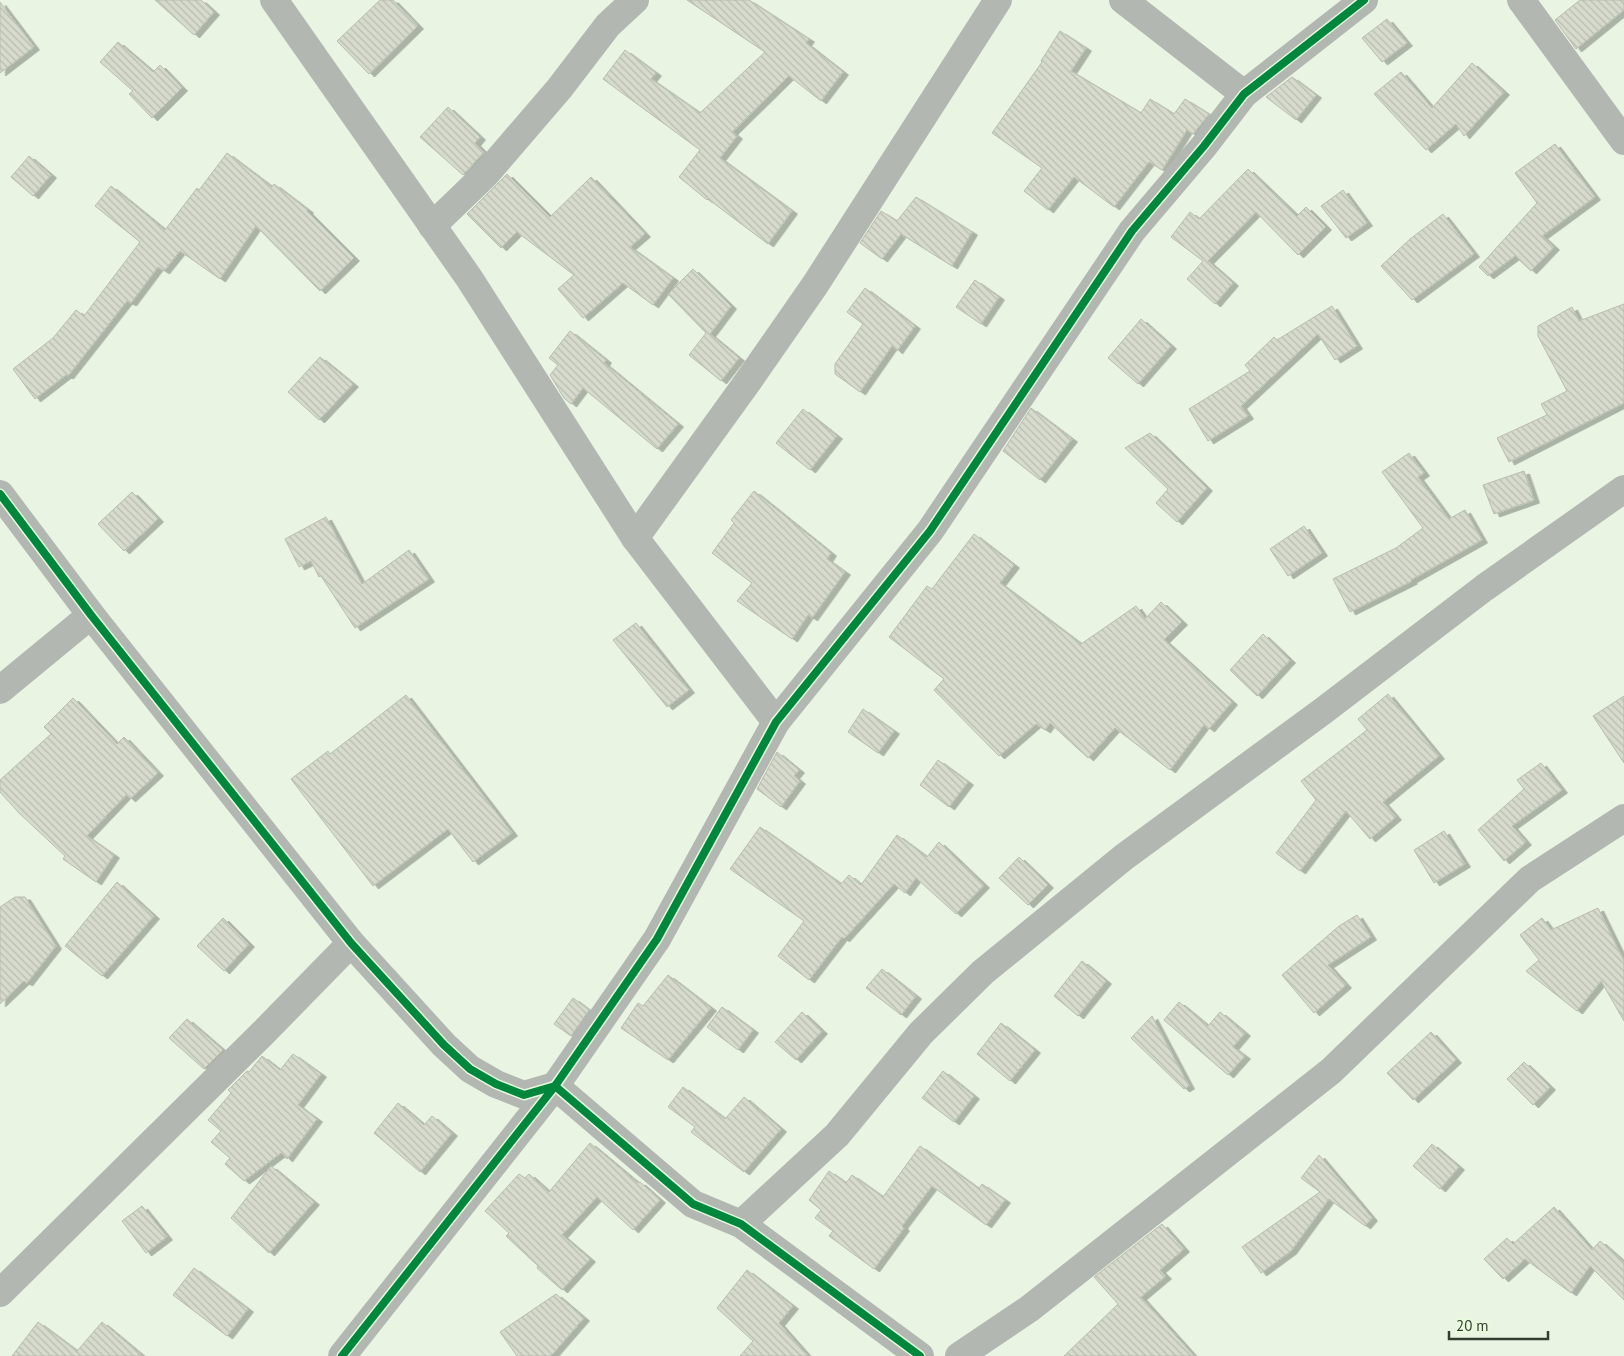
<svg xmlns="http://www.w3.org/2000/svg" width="1624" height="1356" viewBox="0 0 1624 1356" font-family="'PT Sans',sans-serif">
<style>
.building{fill:url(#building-back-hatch);stroke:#b9bdaf;filter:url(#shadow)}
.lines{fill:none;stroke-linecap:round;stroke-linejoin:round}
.minor{stroke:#b2b8b1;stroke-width:28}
.cycleway-casing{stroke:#e7fbdc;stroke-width:11}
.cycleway{stroke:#00873e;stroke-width:8}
</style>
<defs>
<pattern id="building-back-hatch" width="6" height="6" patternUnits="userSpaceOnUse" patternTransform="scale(1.25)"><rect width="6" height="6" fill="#d6dbcd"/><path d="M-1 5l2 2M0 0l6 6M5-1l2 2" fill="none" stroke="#b8bdb0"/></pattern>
<filter id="shadow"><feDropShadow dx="5.5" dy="3" stdDeviation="0" flood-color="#0004"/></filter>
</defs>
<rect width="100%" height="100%" fill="#e9f4e3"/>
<g class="building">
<polygon points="155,0 201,0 214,12 194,35"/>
<polygon points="380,0 393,0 418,26 369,74 337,41"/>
<polygon points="687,0 749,0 809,39 806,43 843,72 821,101 789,76 732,132 737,136 720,158 792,211 768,244 708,199 707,200 679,177 700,150 603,79 625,50 656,73 651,79 700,113 765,52"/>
<polygon points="1580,0 1624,0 1624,10 1576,49 1555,20"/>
<polygon points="0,2 34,47 0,73"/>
<polygon points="1387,19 1407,43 1382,62 1362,38"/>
<polygon points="1060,31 1086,48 1071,71 1141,113 1150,99 1174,114 1185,99 1209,114 1193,134 1187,130 1162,170 1149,162 1114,207 1074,177 1048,210 1024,191 1042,168 992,133 1042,62 1041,61"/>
<polygon points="118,42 153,72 160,65 182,88 152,118 129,94 133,91 100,62"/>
<polygon points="1472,63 1504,92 1464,136 1456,124 1426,150 1374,94 1401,72 1432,108"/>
<polygon points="1292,77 1316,95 1296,120 1266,97"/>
<polygon points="448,107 480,137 475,143 484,152 463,175 420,137"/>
<polygon points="1555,144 1595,197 1542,236 1554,247 1531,271 1515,256 1488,276 1479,267 1537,203 1515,173"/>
<polygon points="227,153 272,187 274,184 308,210 307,211 354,258 320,291 256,226 220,279 180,251 164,271 158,267 131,303 127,301 68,376 66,375 35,399 13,369 53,338 76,310 84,316 140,242 95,206 111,186 165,230 197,188 199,190"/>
<polygon points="29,156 51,175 33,196 11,177"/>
<polygon points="1248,169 1297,216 1306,207 1326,227 1298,255 1256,212 1208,261 1233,283 1215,304 1187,279 1203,261 1171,237 1190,212 1199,219"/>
<polygon points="507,174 550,217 591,177 645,234 630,247 673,278 653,305 623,283 583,318 558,289 574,275 517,232 501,248 467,214"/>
<polygon points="1343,190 1367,223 1346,238 1321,206"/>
<polygon points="916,197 972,232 952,266 901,234 882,259 860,243 881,211 897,221"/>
<polygon points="1443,214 1474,254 1412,300 1381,266 1410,239"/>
<polygon points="693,269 731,306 710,334 739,358 721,381 689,355 706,333 668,294"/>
<polygon points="975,280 999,297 981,324 956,307"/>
<polygon points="865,288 915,326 897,351 892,346 860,392 835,374 835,364 863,324 847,312"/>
<polygon points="1624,304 1624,403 1509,462 1497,438 1547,415 1541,404 1567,391 1538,336 1538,326 1572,307 1579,321"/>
<polygon points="1332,306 1357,346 1335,360 1318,334 1241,406 1248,416 1208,441 1189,409 1250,371 1245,365 1274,337 1277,340"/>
<polygon points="1141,319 1171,346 1138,384 1108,358"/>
<polygon points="570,331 606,360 604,363 678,424 657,449 583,388 571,404 564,398 550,375 558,365 549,358"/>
<polygon points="320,357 353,384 319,420 288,392"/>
<polygon points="1031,408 1072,439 1040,480 1003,451"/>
<polygon points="803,409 837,436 810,470 776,443"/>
<polygon points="1150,433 1207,488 1177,522 1156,503 1168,489 1125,448"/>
<polygon points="1409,453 1424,473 1418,477 1449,519 1465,510 1482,540 1411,580 1412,581 1350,612 1333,579 1396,548 1423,528 1382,472"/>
<polygon points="1524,471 1534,500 1494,514 1483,485"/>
<polygon points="754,491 831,553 827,559 845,572 812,618 808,615 792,639 737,601 752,583 712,553 734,523 731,520"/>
<polygon points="132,492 158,519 124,551 98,524"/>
<polygon points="326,517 362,584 409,550 429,579 355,628 321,576 319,577 311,561 299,567 285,539"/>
<polygon points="1304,526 1322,553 1288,576 1270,549"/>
<polygon points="974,534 1014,565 1000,583 1081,644 1136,606 1145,619 1161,602 1182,622 1164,640 1232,702 1209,729 1204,725 1170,770 1115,728 1088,758 1050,723 1045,730 1036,724 999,756 934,690 944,679 889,637 927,586 932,589"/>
<polygon points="636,623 689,690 667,707 613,640"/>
<polygon points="1263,634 1290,660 1257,696 1230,670"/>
<polygon points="1388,694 1439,756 1383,802 1396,817 1370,839 1346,811 1300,871 1276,853 1316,800 1301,781 1367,730 1358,719"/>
<polygon points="406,695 512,833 473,862 448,829 373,886 291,779 328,751 330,754"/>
<polygon points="1624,696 1624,763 1593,716"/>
<polygon points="73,698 117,744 124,737 158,773 130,799 126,795 87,836 114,855 96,882 63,859 65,856 19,813 0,792 0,780 51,734 44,727"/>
<polygon points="863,709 894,731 878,753 848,732"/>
<polygon points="777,752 799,770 794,776 800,781 781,807 757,789"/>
<polygon points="938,760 968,782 949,807 920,785"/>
<polygon points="1541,763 1562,790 1512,826 1526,842 1504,861 1478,830 1524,789 1517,780"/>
<polygon points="760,827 841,884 849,875 861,885 897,835 927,857 939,842 984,885 956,914 916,878 905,893 894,884 844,939 842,937 809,980 778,956 804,921 730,869"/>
<polygon points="1444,831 1465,864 1434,883 1414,850"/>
<polygon points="1019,857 1048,885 1028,905 999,878"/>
<polygon points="117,882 154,916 102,976 65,946"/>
<polygon points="15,897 25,897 56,946 27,983 24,981 0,1004 0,907"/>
<polygon points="1598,908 1624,961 1624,1021 1601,981 1577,1011 1526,971 1539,960 1520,935 1542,918 1551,930"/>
<polygon points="1357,915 1371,937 1328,965 1346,985 1314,1013 1282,975 1339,926"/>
<polygon points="223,918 249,944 224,971 197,946"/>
<polygon points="1082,961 1106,981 1078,1016 1054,996"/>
<polygon points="882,969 916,996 901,1015 866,988"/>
<polygon points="668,975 711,1008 668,1060 621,1028 638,1003 643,1006"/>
<polygon points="573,998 589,1010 571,1036 554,1024"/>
<polygon points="1179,1002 1208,1026 1220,1012 1245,1033 1233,1047 1245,1056 1228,1075 1164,1020"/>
<polygon points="722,1007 753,1030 738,1050 707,1027"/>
<polygon points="802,1012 822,1031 796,1060 775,1042"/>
<polygon points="1152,1016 1189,1086 1184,1089 1131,1038"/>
<polygon points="187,1019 223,1050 204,1069 169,1038"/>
<polygon points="1001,1023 1035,1050 1010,1081 977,1054"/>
<polygon points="1431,1032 1456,1060 1413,1100 1387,1073"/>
<polygon points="293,1054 321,1074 298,1105 317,1119 287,1159 281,1153 244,1181 225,1164 230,1158 211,1142 221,1131 208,1120 231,1093 228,1090 247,1071 249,1072 262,1056 280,1070"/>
<polygon points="1524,1062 1550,1087 1533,1105 1507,1079"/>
<polygon points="943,1071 974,1096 954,1122 922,1098"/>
<polygon points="683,1087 725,1119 744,1097 781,1129 744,1172 691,1132 695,1127 668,1107"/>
<polygon points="398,1103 424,1125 432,1116 452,1133 420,1172 374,1133"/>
<polygon points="590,1143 638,1183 640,1182 660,1200 633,1230 597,1197 562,1235 590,1259 562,1290 537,1268 538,1266 506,1236 509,1233 485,1211 519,1174 525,1178 529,1174 549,1192"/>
<polygon points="1432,1144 1459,1167 1440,1189 1413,1166"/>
<polygon points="920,1146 979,1189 982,1184 1005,1200 986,1225 932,1186 902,1226 904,1228 874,1269 829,1236 833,1231 815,1218 821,1210 809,1200 829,1171 846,1183 852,1175 883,1197"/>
<polygon points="1319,1155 1372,1218 1365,1226 1329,1199 1291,1251 1261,1273 1242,1247 1320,1192 1301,1178"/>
<polygon points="271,1166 314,1202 269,1253 231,1218"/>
<polygon points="142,1206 167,1237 146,1253 122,1221"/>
<polygon points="1554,1207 1592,1250 1600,1241 1624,1262 1624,1300 1590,1266 1571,1293 1525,1259 1503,1279 1484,1259 1507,1238 1513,1244"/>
<polygon points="1162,1224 1184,1249 1160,1270 1166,1276 1141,1297 1194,1356 1064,1356 1118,1304 1094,1277"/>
<polygon points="194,1268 248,1309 227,1336 173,1295"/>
<polygon points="747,1270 793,1306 779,1323 808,1356 740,1356 753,1341 717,1308"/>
<polygon points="556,1294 584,1318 551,1356 517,1356 500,1332"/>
<polygon points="38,1322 77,1351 102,1322 143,1356 12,1356"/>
</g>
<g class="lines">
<g class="minor">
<polyline points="274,0 469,278 635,538 776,722"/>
<polyline points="1123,0 1244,94"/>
<polyline points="1521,0 1624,141"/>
<polyline points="432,226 486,174 559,89 608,25 635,0"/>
<polyline points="0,494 91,615 351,943 444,1045 470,1069 496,1084 524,1095 555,1086 693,1204 741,1224 920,1356"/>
<polyline points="635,538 749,380 815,285 998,0"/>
<polyline points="0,690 91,615"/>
<polyline points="741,1224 837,1135 921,1033 983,972 1124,857 1323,711 1484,588 1624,489"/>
<polyline points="0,1293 263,1033 351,943"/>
<polyline points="342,1356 555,1086 657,939 776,722 930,531 1132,231 1204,146 1244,94 1364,0"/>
<polyline points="959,1356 1029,1309 1331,1071 1530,879 1624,818"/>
</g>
<defs>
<g id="cycleway">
<polyline points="0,494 91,615 351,943 444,1045 470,1069 496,1084 524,1095 555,1086 693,1204 741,1224 920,1356"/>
<polyline points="342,1356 555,1086 657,939 776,722 930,531 1132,231 1204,146 1244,94 1364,0"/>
</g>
</defs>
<use href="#cycleway" class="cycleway-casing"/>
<use href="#cycleway" class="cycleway"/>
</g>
<path d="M1449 1331v8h99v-8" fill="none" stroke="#353d31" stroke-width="2.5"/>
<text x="1456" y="1331" font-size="15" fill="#353d31" stroke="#e7fbdc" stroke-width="4" paint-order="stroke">20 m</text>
</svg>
